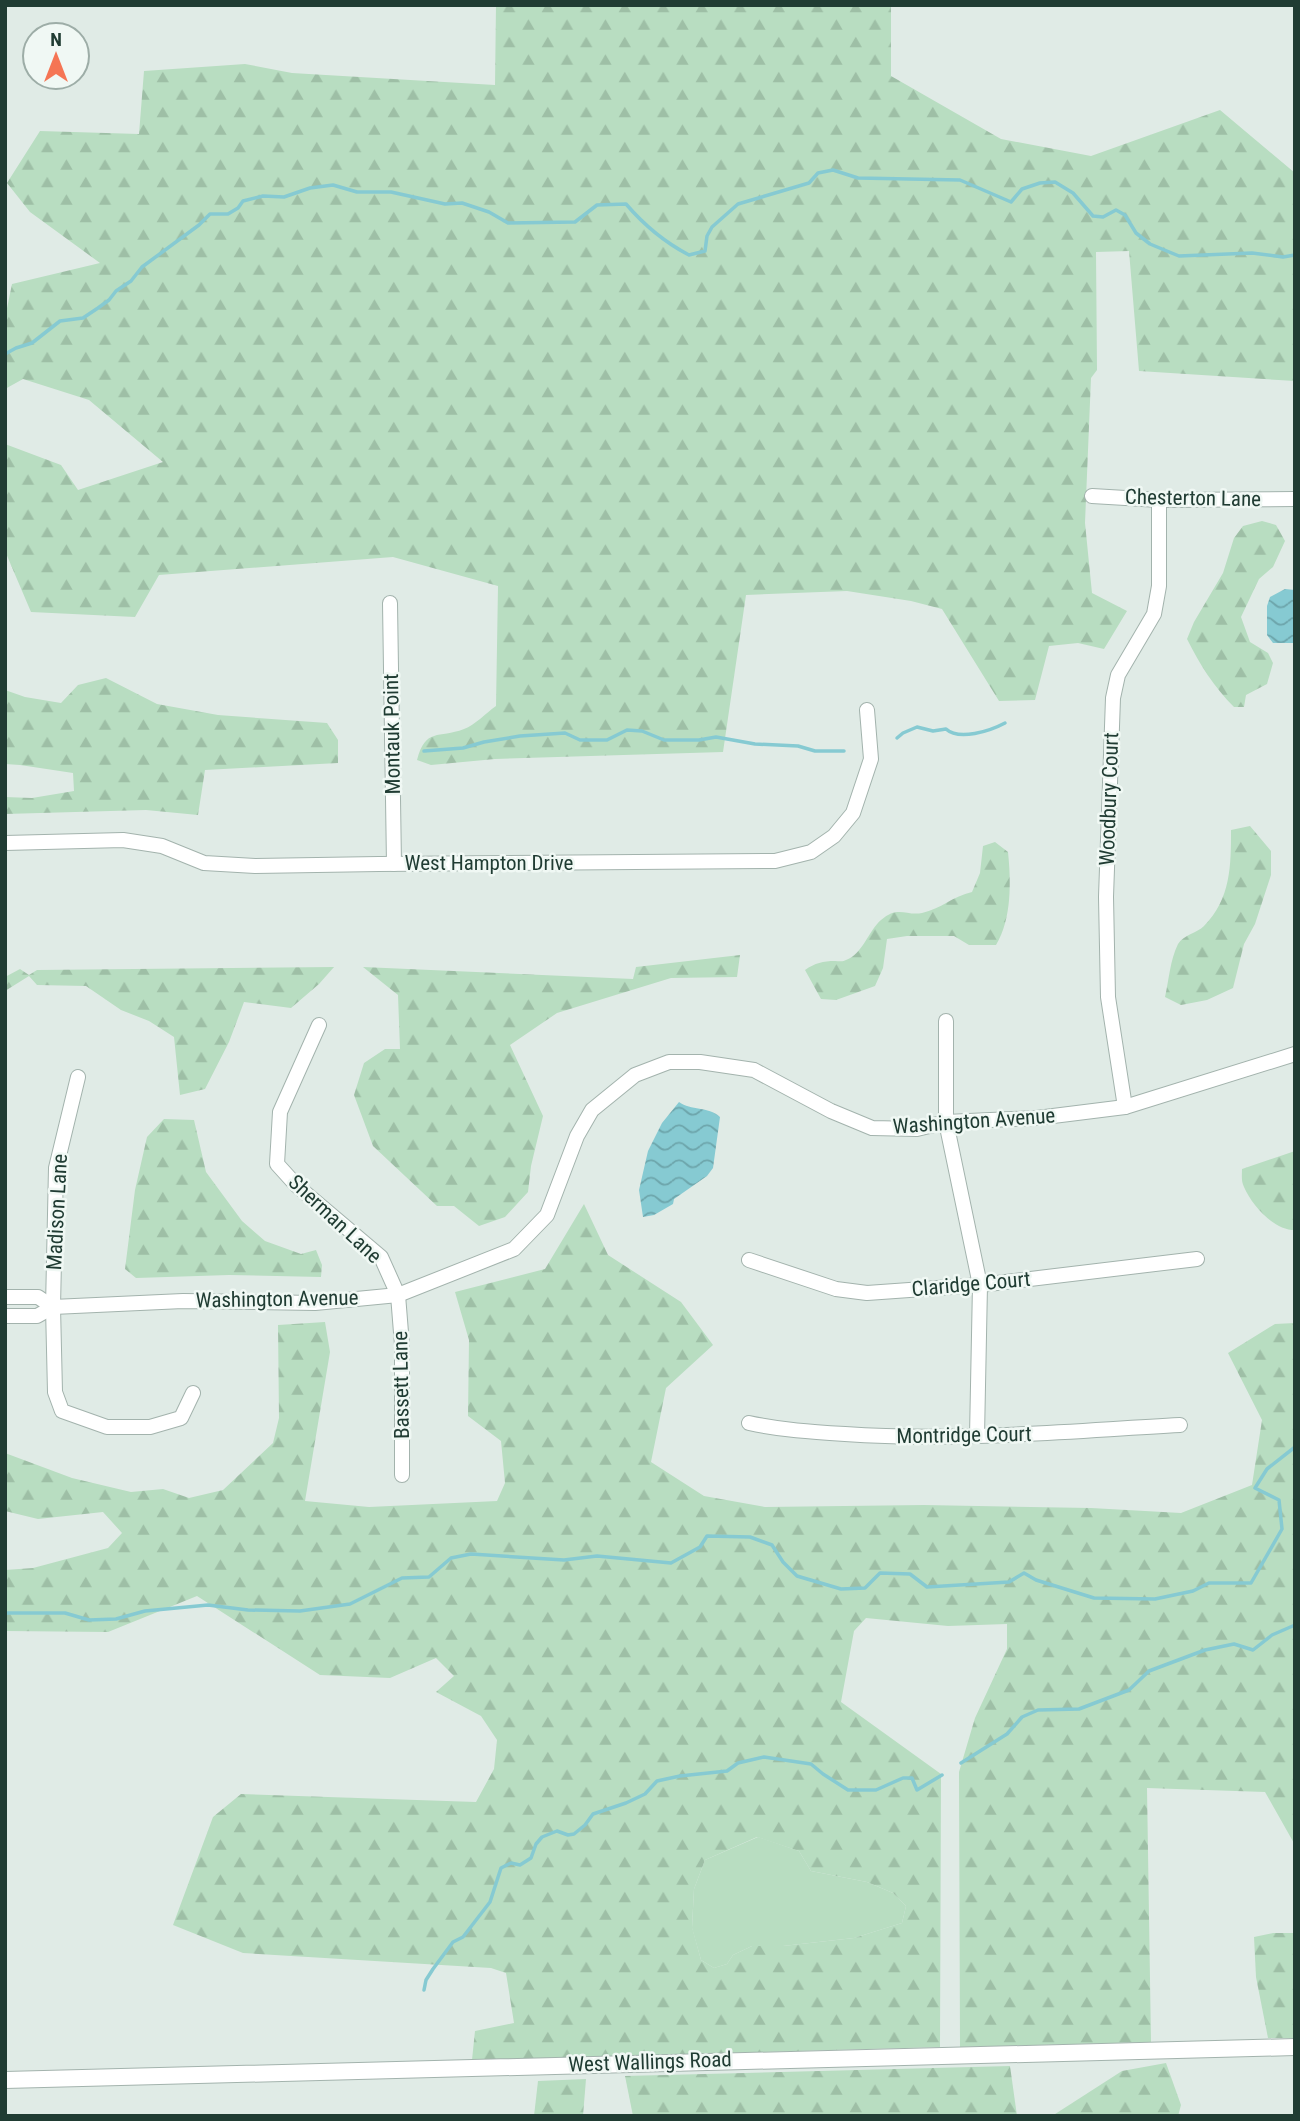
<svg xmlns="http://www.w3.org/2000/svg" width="1300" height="2121" viewBox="0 0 1300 2121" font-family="'Roboto Condensed',sans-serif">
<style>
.green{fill:#b8ddc1}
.forest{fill:url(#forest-firs);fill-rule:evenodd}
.water{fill:url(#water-waves)}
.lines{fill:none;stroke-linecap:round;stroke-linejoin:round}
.stream{stroke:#86cad2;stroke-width:3.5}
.minor-casing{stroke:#a3b3ad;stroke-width:16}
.tertiary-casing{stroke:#a3b3ad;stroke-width:18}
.minor{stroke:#fff;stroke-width:14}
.tertiary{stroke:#fff;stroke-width:16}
.labels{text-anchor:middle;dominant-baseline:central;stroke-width:5;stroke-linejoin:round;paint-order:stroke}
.street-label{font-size:21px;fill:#203c33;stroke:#f0f8f4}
</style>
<defs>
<pattern id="forest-firs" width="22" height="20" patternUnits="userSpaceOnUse" patternTransform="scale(1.75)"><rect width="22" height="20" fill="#b8ddc1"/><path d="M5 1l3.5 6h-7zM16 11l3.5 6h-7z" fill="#9ebfa6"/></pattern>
<pattern id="water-waves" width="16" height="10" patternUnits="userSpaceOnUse" patternTransform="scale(1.75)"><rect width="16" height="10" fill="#86cad2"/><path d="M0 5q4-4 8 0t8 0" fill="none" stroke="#6da5ab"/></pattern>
</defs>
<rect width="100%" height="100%" fill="#e0ebe6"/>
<polygon class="green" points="758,1837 799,1851 811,1871 867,1882 893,1893 906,1906 902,1923 854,1938 783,1946 752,1946 733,1955 727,1964 714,1968 701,1960 692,1928 694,1889 705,1860"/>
<g class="forest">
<path d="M496,5H891V76L1001,139L1091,156L1220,110L1295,173V381L1139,371L1129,251L1096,252L1097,370L1091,378L1085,523L1092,593L1127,611L1104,649L1078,643L1049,646L1035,700L999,701L942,609L911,601L847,591L746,595L723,752L495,759L431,765L417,760C426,727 438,739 464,729C475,725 486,713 496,706L498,586L393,557L159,575L135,617L31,612L5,551V444L61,465L78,490L163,462L89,400L23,379L5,389V318L12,284L100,263L30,212L7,183L40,131L139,134L144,71L245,64L292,73L495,85Z"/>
<path d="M1262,521L1276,525L1285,541L1273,567L1259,579L1241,617L1250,642L1268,653L1273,663L1267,684L1246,695L1244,707H1234C1214,687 1200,665 1187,639L1194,622L1223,573L1234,538L1243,526Z"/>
<polygon points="106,678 157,704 218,715 327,723 338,740 338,763 205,770 198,815 146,810 5,814 5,797 32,798 74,791 73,773 20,765 5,764 5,690 25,697 61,703 78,685"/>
<path d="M1250,826L1271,851V875L1255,924L1244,944L1233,988L1207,1000L1181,1005L1165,997C1169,980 1170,960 1178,944C1183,935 1197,933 1204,926C1231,899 1231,865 1231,830Z"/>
<path d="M995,842L1008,852C1011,881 1012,919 996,945H969L954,936H907L887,939L883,968L875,986L836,1000L821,999L805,970C815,963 823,961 835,961C839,961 843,962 846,960C862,955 869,930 881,920C898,905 906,916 922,913C941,909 953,896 972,892L980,873L983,846Z"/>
<polygon points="740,955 737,977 671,978 557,1013 510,1045 543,1116 531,1166 528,1192 505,1217 479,1226 454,1206 437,1206 373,1146 354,1095 364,1063 385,1049 400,1049 398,995 363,967 633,979 636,967"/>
<polygon points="334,967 319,984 291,1008 244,1002 229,1042 205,1089 180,1095 174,1037 149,1021 121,1010 86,986 37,985 29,976 5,991 5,977 20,969 29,975 37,970"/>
<polygon points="164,1119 194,1120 206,1172 242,1221 265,1241 301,1254 316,1250 322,1265 321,1277 229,1275 136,1278 125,1269 135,1190 147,1137"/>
<path d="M1295,1151V1230C1273,1230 1252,1205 1244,1187C1241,1181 1242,1175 1242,1169Z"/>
<path d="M584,1204L608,1255L681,1302L713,1345L666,1388L651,1462L704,1496L765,1507L924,1505L1091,1508L1181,1513L1252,1485L1262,1420L1228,1353L1275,1324L1295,1323V1845L1265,1792L1147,1788L1151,2042L960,2047L959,1772L975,1718L1007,1649V1624L948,1626L866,1618L854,1631L841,1702L941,1774L940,2047L472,2060L475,2031L514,2023L506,1973L491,1968L243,1953L173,1925L213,1817L241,1794L476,1802L494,1769L497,1740L481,1716L436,1692L454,1676L436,1658L390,1678L320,1675L197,1596L108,1632L5,1631V1570L33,1568L108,1548L122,1533L103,1512L38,1519L5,1511V1453L72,1478L131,1492L163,1489L189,1498L223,1490L273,1443L279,1418L278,1325L325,1322L330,1352L305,1501L369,1507L497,1501L505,1483L501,1441L468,1416L469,1340L455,1292L545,1269ZM757,1837L799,1851L811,1871L867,1882L893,1893L906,1906L902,1923L854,1938L783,1946H752L733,1955L727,1964L714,1968L701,1960L692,1927L694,1889L705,1860Z"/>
<polygon points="1273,1933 1295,1933 1295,2038 1268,2038 1256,1977 1254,1937"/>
<polygon points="1166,2063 1181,2105 1178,2116 1052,2116 1122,2071"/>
<polygon points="1010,2066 1017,2116 633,2116 625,2076"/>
<polygon points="586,2079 583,2116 534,2116 538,2081"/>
</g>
<g class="water">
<polygon points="1285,589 1295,590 1295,643 1273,643 1267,635 1267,606 1270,597"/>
<path d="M679,1102C691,1111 708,1106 720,1117L713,1168L707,1176L674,1199L673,1204L654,1215L643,1217L639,1190L648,1151L662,1123Z"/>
</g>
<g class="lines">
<g class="stream">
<path d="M5,354L16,348L32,343L60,321L83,318L98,308L109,300L116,291L131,281L142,267L199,225L210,214H228L238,208L243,201L263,196L284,197L310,188L333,185L357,192H391L445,204L462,203L489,212L508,223L575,222L597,205L626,204C644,225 664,242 689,255L705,251L707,236L712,227L738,204L809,183L818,173L833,170L858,178L960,180L1011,202L1022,189L1040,183L1055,182L1073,193L1093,216L1103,217L1116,210L1125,215L1136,233L1150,244L1179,256L1252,253L1283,257L1295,255"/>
<path d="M897,738L903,733L917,727L933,731L946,729C959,741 990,731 1005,723"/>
<polyline points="424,751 463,748 484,742 520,736 565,733 580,740 607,740 627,730 642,731 664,740 699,740 716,737 755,744 798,746 815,751 844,751"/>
<polyline points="5,1613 65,1613 89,1620 116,1619 145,1611 208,1605 248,1610 300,1611 350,1604 402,1578 429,1577 451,1558 471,1554 564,1560 597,1556 671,1563 700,1547 707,1536 750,1537 772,1545 783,1562 797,1576 841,1589 865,1588 880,1573 910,1574 927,1587 1009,1582 1024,1573 1036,1580 1094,1598 1155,1599 1193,1591 1209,1583 1251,1583 1282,1529 1279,1500 1255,1488 1267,1469 1295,1447"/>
<polyline points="961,1763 1007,1734 1022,1717 1038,1710 1079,1709 1129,1690 1149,1671 1205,1650 1234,1644 1253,1650 1272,1635 1295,1625"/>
<polyline points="424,1990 426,1980 433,1969 453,1942 463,1937 490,1902 501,1868 511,1863 520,1865 531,1858 536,1844 542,1837 557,1831 568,1835 574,1834 585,1825 593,1814 626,1803 645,1794 657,1781 680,1776 727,1771 738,1763 764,1757 811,1764 823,1774 848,1790 876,1790 903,1778 912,1778 917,1790 942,1775"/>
</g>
<defs>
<g id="minor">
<polyline points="1092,496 1159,500 1295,499"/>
<polyline points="390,603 394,864"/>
<polyline points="5,843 123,840 162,846 204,863 255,866 379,864 775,861 811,852 834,836 853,813 871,759 867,710"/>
<polyline points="946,1021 946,1122 980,1285 977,1436"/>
<polyline points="319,1025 280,1112 277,1164 296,1185 381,1257 398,1295 402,1345 402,1475"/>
<polyline points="78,1077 56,1168 53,1307 55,1392 62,1411 107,1427 150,1427 181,1418 193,1393"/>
<polyline points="1125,1107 1108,997 1106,897 1113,698 1118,675 1154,614 1159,586 1159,500"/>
<polyline points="749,1260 836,1289 867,1293 980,1285 1197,1259"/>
<polyline points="5,1297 38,1297 53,1307"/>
<polyline points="5,1316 37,1316 53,1307 183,1301 315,1303 398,1295 514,1249 547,1215 577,1136 592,1110 635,1075 669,1062 700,1062 754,1070 831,1111 872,1128 917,1129 946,1122 1037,1118 1125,1107 1295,1054"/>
<path d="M749,1423C781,1430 812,1432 845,1434C956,1442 1068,1431 1180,1425"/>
</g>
<polyline id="tertiary" points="5,2080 1295,2047"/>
</defs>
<use href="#minor" class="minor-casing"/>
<use href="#tertiary" class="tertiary-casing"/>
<use href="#minor" class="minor"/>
<use href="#tertiary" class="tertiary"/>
</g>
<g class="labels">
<g class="street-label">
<text transform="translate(1193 498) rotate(1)">Chesterton Lane</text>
<text transform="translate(392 734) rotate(-91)">Montauk Point</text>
<text transform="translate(1109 799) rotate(-88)">Woodbury Court</text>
<text x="489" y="863">West Hampton Drive</text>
<text transform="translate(974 1121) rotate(-4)">Washington Avenue</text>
<text transform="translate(57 1212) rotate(-87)">Madison Lane</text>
<text transform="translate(335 1219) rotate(43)">Sherman Lane</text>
<text transform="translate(971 1284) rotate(-5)">Claridge Court</text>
<text transform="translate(277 1299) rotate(-1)">Washington Avenue</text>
<text transform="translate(401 1385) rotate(-91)">Bassett Lane</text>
<text transform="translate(964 1435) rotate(-1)">Montridge Court</text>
<text transform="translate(650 2062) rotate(-2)">West Wallings Road</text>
</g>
</g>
<rect width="1300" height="2121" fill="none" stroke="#203c33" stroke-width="14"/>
<g transform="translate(56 56)"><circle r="33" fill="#f0f8f4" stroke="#9dada7" stroke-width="2"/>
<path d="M0-5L12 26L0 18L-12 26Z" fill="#f57554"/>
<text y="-10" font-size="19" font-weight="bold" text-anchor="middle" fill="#203c33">N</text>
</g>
</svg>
